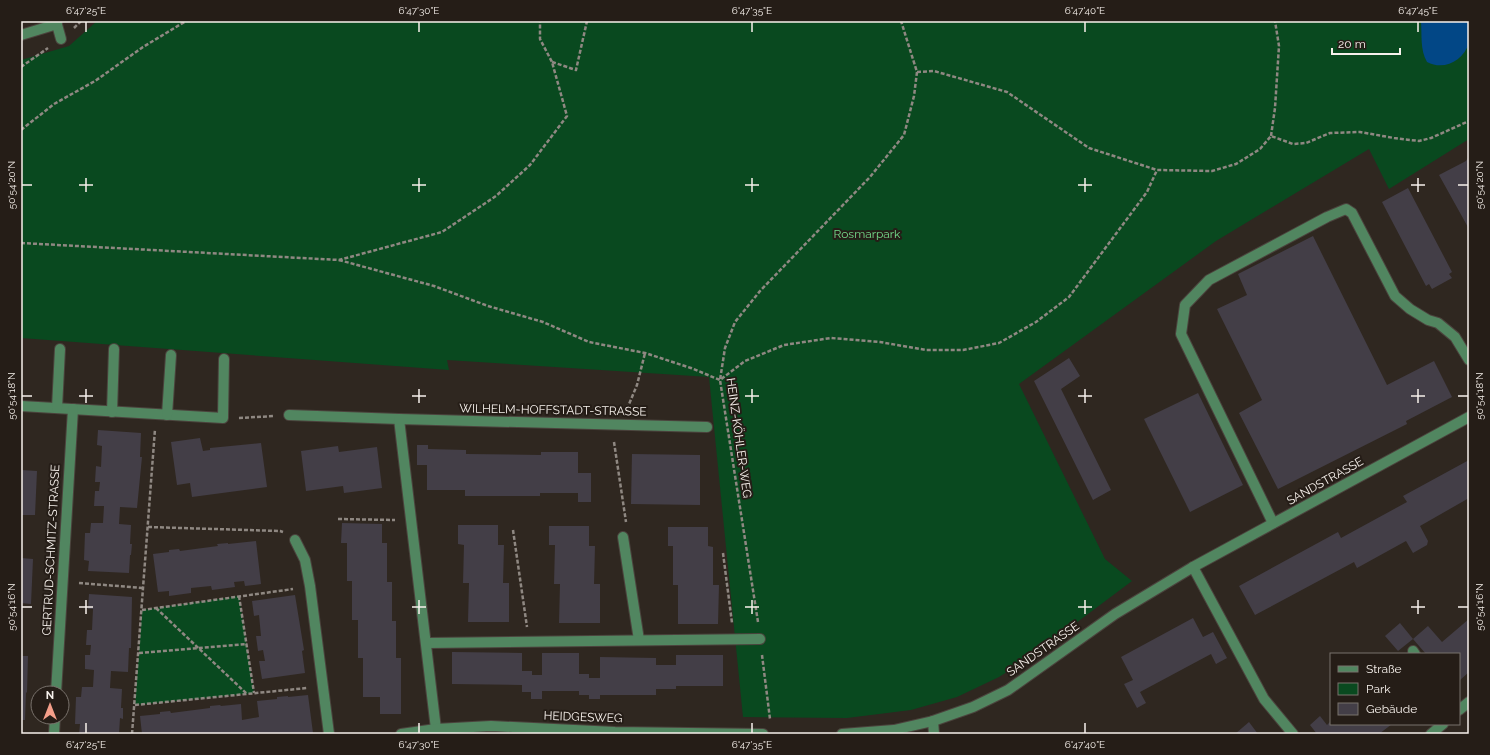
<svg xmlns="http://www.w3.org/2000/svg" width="1490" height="755" viewBox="0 0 1490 755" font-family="Raleway,sans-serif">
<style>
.green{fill:#09491f}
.water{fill:#024786}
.building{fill:#433e47}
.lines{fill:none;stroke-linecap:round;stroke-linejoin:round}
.minor-casing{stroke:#4b433d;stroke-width:12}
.path{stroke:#8f8882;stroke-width:2.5;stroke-dasharray:4 2;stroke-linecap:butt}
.minor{stroke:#518660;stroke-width:10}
.ticks{fill:none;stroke:#f7f1ec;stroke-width:1.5}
.labels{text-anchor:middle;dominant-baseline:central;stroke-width:4;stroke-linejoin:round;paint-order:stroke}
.park-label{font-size:12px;fill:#74de8c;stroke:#251d17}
.street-label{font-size:12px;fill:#f7f1ec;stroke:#251d17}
.neatline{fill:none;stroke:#f7f1ec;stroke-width:1.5}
.ticks-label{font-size:10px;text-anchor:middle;fill:#f7f1ec}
</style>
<rect width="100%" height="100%" fill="#2f2720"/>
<g class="green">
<polygon points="97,21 1469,21 1469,139 1389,189 1369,149 1216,241 1019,384 1105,559 1132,581 1036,653 999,677 957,697 911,710 847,718 743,717 709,377 447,360 449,370 21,338 21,60 69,46"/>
<polygon points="239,596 254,693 135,705 142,610"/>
</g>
<path class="water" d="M1421,21H1469C1469,28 1470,37 1469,43C1463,61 1444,71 1427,62C1420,50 1422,35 1421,21Z"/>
<g class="building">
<polygon points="1469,156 1469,229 1439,175 1466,161"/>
<polygon points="1408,188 1452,272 1449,274 1452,278 1432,289 1429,284 1426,286 1382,202"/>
<polygon points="1313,236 1387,385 1434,361 1452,397 1406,421 1407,424 1278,489 1239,413 1262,400 1217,309 1247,295 1238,274"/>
<polygon points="1069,358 1080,376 1061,389 1111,490 1093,500 1034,381"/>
<polygon points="1198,393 1243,485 1190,512 1144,419"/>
<polygon points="98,430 141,433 140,457 142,457 137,508 120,507 119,524 131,525 130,544 132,544 131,555 130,555 129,573 88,571 89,561 84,560 85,533 90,533 91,523 103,523 104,506 94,506 95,491 99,491 100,482 95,482 96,466 101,467 102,446 97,445"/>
<polygon points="200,438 203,451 210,450 210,448 261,443 267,487 192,497 190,483 177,485 171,442"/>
<polygon points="417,445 428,445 428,449 466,450 466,454 541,455 541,452 578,452 578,473 591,473 591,502 578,502 578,493 540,493 540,496 465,496 465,490 427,490 427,465 417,465"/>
<polygon points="338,446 339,452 377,447 382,488 344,493 343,486 306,491 301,451"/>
<polygon points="632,454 700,455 700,505 631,504"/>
<polygon points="1469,460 1469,498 1420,526 1428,541 1427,545 1413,553 1406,541 1357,568 1354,562 1255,615 1239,586 1338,532 1341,538 1407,502 1403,496"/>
<polygon points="21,470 37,471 35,515 21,515"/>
<polygon points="342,523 382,524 382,543 387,543 387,582 392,582 392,621 396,621 396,658 401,658 401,714 380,714 380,697 363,697 363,658 358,658 358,620 352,620 352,581 347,581 347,543 341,543"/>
<polygon points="458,525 498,525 498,545 504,545 503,583 509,583 509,622 468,622 469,583 463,583 464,545 458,544"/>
<polygon points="549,526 589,526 589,546 595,546 594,584 600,584 600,623 559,623 560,584 554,584 555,545 549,545"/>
<polygon points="668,527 708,527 708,546 713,547 713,585 719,585 718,624 678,624 678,585 673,585 673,546 668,546"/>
<polygon points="256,541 261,584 245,586 244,581 234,582 235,587 212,590 211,586 191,588 191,593 169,596 169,591 158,592 153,554 169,552 169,550 179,549 180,551 218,546 217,544 228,543 228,544"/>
<polygon points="21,558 33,559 31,604 21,603"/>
<polygon points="89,594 132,597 131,648 129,648 128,672 111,671 110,688 122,689 121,708 123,708 123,719 120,718 119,734 79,734 80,724 75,724 76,697 81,697 82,687 93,687 94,670 85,669 85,655 90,655 91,645 86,645 87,630 92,630 93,609 88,609"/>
<polygon points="295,595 304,650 302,651 305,673 262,679 259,661 265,661 263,650 258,651 256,636 261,636 259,615 254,616 252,601"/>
<polygon points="1193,618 1203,637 1213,632 1227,658 1216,664 1211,654 1140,692 1146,703 1137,708 1124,684 1133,680 1121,657"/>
<polygon points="1469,619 1469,672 1459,681 1459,654 1426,654 1413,639 1428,626 1442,642"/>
<polygon points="1400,623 1413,639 1398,651 1385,636"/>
<polygon points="452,652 522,653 522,671 532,671 532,675 542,675 542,653 579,653 579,674 589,674 589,678 600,678 600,657 656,658 656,665 676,665 676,655 723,655 723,686 676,686 676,689 656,689 656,695 600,695 600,699 589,699 589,695 579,695 579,691 542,691 542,699 531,699 531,692 522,692 522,685 452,684"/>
<polygon points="21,656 28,656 27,693 26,692 25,720 21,720"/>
<polygon points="308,695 313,733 142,734 140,716 160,714 160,712 170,711 171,713 210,708 210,706 220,705 221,706 241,704 242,720 259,717 257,701 277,699 277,697 288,696 288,697"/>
<polygon points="1320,716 1327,725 1331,721 1331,724 1392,724 1379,734 1317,734 1310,725"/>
<polygon points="1249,722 1258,734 1235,734"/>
</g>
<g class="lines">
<defs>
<g id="minor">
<polyline points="56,21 61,39"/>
<polyline points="21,35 57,24"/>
<polyline points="21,406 223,418 224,359"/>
<polyline points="57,408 60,349"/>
<polyline points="112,412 114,349"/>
<polyline points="167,415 171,355"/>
<polyline points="289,415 399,419"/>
<polyline points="1273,523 1181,334 1185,305 1209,280 1327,217 1346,209 1352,213 1395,296 1410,309 1428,320 1438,323 1455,337 1469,360"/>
<polyline points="623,537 639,640"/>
<polyline points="295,540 305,560 310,586 329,734"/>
<polyline points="1193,567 1264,699 1293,734"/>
<polyline points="427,643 760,639"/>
<polyline points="1413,651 1415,654"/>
<polyline points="56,693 73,409"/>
<polyline points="1459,710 1469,702"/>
<polyline points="933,721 934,734"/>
<polyline points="436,729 399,419 707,427"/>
<polyline points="54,734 55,717"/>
<polyline points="401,734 436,729 491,726 615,732 763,734"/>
<polyline points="842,734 894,730 933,721 973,707 1008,690 1115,614 1193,567 1469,417"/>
<polyline points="1431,734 1443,724"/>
</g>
</defs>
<use href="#minor" class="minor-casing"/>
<g class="path">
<polyline points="74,28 81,21"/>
<polyline points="552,62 576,70 587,21"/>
<polyline points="21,67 48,48"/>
<polyline points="917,72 934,71 1007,92 1089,148 1157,170 1212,171 1236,164 1260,149 1271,136 1293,144 1306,143 1330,133 1360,132 1394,138 1419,141 1431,138 1469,121"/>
<polyline points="21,130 54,104 95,81 143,47 186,21"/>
<polyline points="1271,136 1275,108 1279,46 1275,21"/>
<polyline points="21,243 339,260 442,232 496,196 530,165 567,116 552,62 540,39 540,21"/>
<polyline points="339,260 434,286 488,306 543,322 589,342 645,353 691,368 720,380 745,361 784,345 831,338 880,342 926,350 963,350 999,343 1036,322 1069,297 1147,192 1157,170"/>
<polyline points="627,409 637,385 645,353"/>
<polyline points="239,418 274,416"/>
<polyline points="614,442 626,522"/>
<polyline points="338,519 395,520"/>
<polyline points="148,527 280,531 283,532"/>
<polyline points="513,530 527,627"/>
<polyline points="723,553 732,623"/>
<polyline points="79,583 143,588"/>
<polyline points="239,596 254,693"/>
<polyline points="156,608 247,694"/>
<polyline points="142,610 293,589"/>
<polyline points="758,622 720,380 725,348 735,322 760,291 870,177 904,135 914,96 917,72 901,21"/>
<polyline points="139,653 247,644"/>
<polyline points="762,655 770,719"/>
<polyline points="135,705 307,688"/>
<polyline points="132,734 155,429"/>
</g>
<use href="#minor" class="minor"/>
</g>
<path class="ticks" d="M86,22V32M419,22V32M752,22V32M1085,22V32M1418,22V32M86,178V192M419,178V192M752,178V192M1085,178V192M1418,178V192M22,185H32M79,185H93M412,185H426M745,185H759M1078,185H1092M1411,185H1425M1458,185H1468M86,389V403M419,389V403M752,389V403M1085,389V403M1418,389V403M22,396H32M79,396H93M412,396H426M745,396H759M1078,396H1092M1411,396H1425M1458,396H1468M86,600V614M419,600V614M752,600V614M1085,600V614M1418,600V614M22,607H32M79,607H93M412,607H426M745,607H759M1078,607H1092M1411,607H1425M1458,607H1468M86,723V733M419,723V733M752,723V733M1085,723V733"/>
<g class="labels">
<g class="park-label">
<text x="867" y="234">Rosmarpark</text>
</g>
<g class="street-label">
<text transform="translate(553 410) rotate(1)">WILHELM-HOFFSTADT-STRASSE</text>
<text transform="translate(739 438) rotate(82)">HEINZ-KÖHLER-WEG</text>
<text transform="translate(1325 481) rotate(-29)">SANDSTRASSE</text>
<text transform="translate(51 550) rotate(-87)">GERTRUD-SCHMITZ-STRASSE</text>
<text transform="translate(1043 649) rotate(-35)">SANDSTRASSE</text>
<text transform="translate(583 717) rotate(2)">HEIDGESWEG</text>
</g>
</g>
<rect width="1490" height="755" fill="none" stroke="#251d17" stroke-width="44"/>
<rect x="1330" y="653" width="130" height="72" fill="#251d17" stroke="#79726c"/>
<rect x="1338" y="666" width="20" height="6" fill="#518660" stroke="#79726c"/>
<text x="1366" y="673" font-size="12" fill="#f7f1ec">Straße</text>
<rect x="1338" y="683" width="20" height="12" fill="#09491f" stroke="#79726c"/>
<text x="1366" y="693" font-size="12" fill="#f7f1ec">Park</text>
<rect x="1338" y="703" width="20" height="12" fill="#433e47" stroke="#79726c"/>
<text x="1366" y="713" font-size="12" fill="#f7f1ec">Gebäude</text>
<g transform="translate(50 705)"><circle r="19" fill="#251d17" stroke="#79726c"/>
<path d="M0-3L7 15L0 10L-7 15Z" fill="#f49e89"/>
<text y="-6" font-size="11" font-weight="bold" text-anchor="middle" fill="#f7f1ec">N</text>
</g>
<path d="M1332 48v6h68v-6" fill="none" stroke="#f7f1ec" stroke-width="2"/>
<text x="1338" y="48" font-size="12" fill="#f7f1ec" stroke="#251d17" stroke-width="3" paint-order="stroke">20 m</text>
<rect x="22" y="22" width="1446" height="711" class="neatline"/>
<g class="ticks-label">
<text x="86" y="14">6°47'25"E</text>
<text x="419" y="14">6°47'30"E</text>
<text x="752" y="14">6°47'35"E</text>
<text x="1085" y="14">6°47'40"E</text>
<text x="1418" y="14">6°47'45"E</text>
<text transform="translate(11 185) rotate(-90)" y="4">50°54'20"N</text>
<text transform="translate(1479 185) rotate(-90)" y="4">50°54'20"N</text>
<text transform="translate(11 396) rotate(-90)" y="4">50°54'18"N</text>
<text transform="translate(1479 396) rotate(-90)" y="4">50°54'18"N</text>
<text transform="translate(11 607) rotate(-90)" y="4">50°54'16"N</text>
<text transform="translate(1479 607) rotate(-90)" y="4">50°54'16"N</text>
<text x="86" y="748">6°47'25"E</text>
<text x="419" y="748">6°47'30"E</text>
<text x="752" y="748">6°47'35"E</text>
<text x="1085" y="748">6°47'40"E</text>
</g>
</svg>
